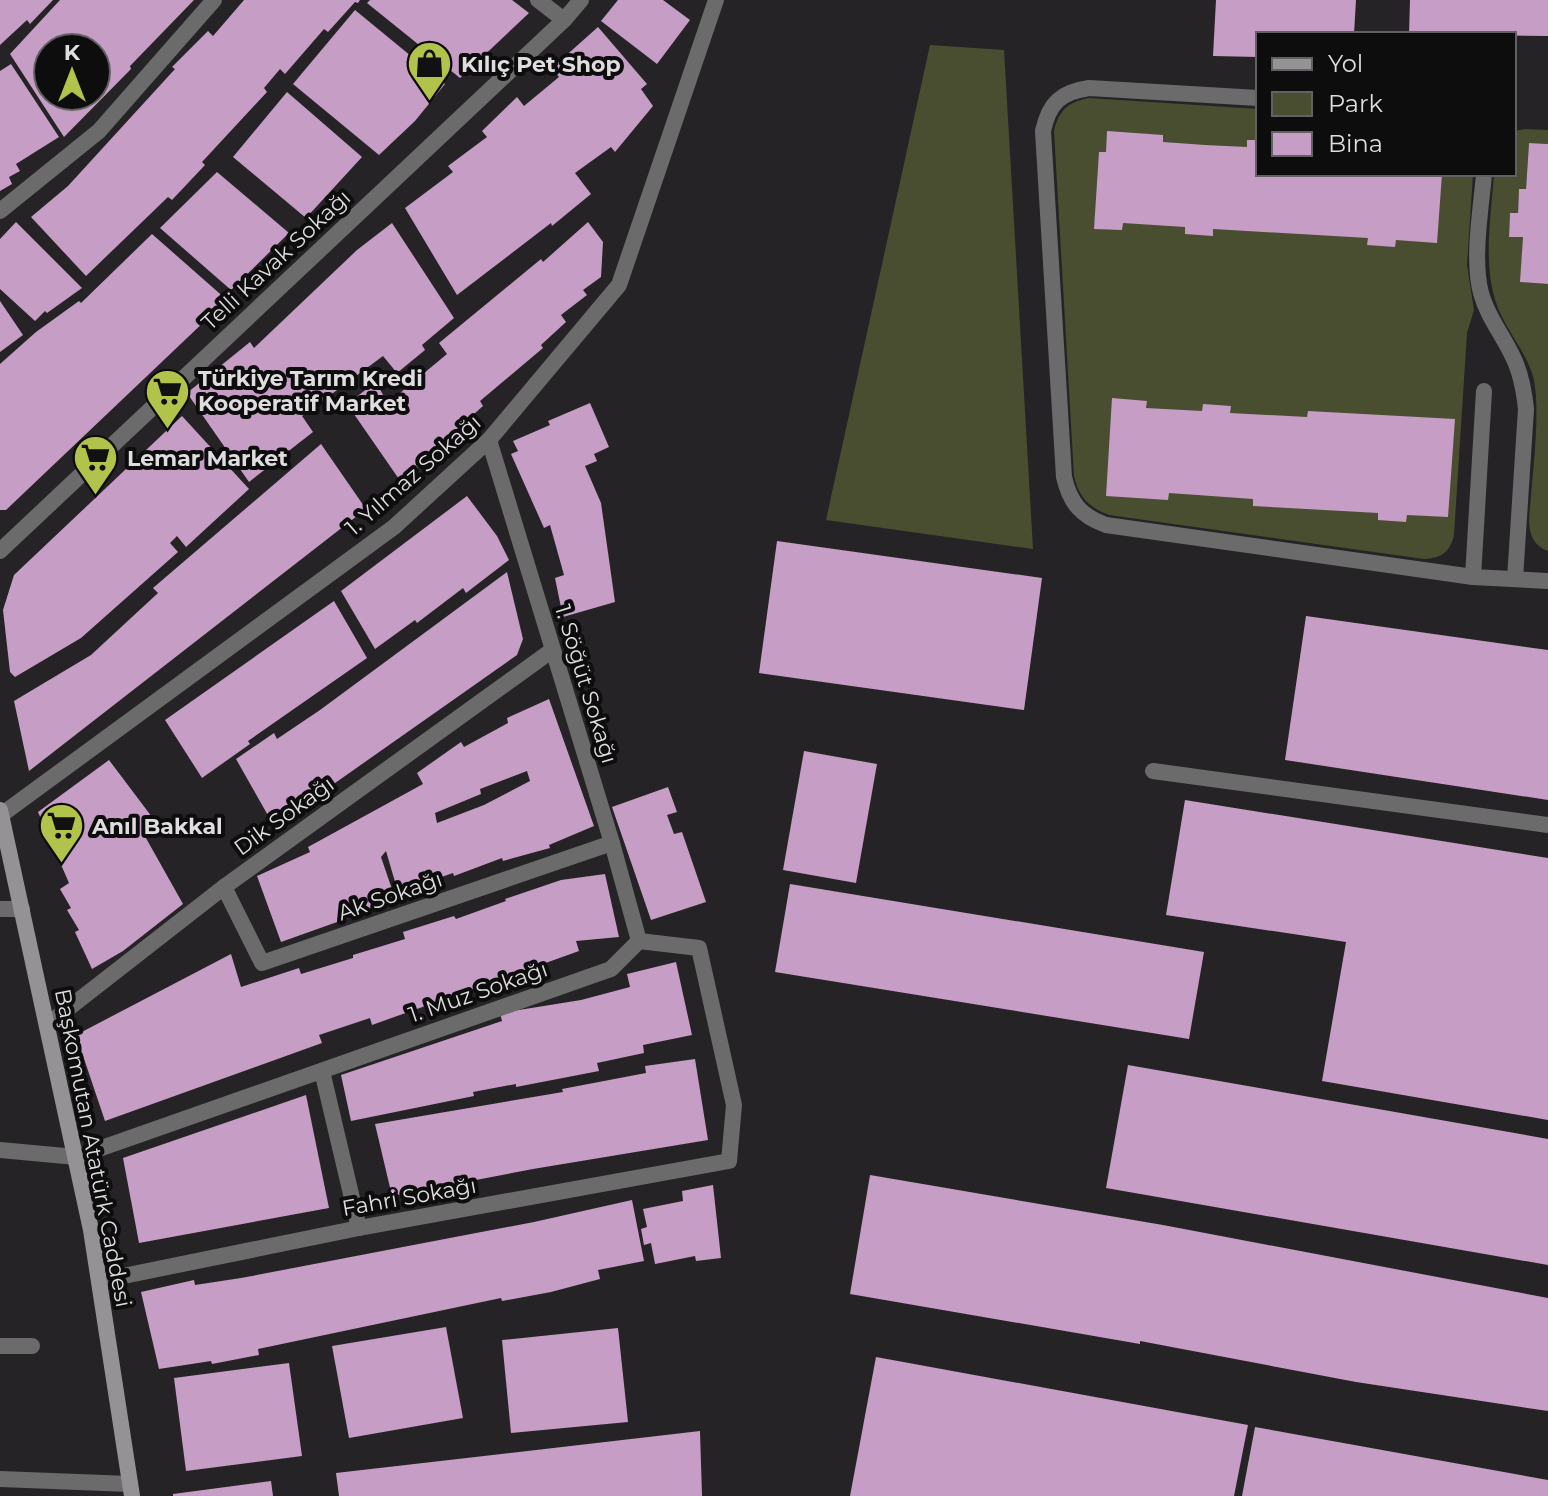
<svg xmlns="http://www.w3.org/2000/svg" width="1548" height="1496" viewBox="0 0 1548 1496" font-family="Montserrat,sans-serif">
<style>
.green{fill:#494e31}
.building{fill:#c69dc4;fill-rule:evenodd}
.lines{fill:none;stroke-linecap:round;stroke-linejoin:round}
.lane{stroke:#6c6b6c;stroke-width:16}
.street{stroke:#6c6b6c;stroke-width:16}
.secondary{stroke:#959295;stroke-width:16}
.labels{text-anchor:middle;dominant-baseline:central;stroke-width:8;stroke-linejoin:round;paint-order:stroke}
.poi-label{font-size:22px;font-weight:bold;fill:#dfdddf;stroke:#0e0d0e;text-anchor:start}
.street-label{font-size:22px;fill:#dfdddf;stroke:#0e0d0e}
</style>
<rect width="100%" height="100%" fill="#262326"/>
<g class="green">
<polygon points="930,45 1004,50 1033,549 826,520"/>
<path d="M1089,98L1258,109V174H1473L1467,265L1474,310L1467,333L1454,535C1450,552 1442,558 1424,559L1109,515C1088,507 1079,497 1074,476L1054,131C1059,110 1068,102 1089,98Z"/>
<path d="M1525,129L1548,130V144L1529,143L1526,189H1519L1518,213H1510L1509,236L1523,237L1521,282L1548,284V551C1534,546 1530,536 1529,522C1531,483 1541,417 1534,380C1528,354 1508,333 1498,308C1482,267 1491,218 1494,174H1514V131Z"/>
</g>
<g class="building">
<polygon points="0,0 53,0 30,24 27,20 0,45"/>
<path d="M60,0H194L130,66L131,69L64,137L10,54ZM48,48H96V96H48Z"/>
<polygon points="244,0 360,0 358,3 355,2 328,32 324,29 285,74 280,69 264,88 267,92 202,162 205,165 172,200 168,197 86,276 31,217 68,186 175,69 172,67 208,31 213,36"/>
<polygon points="370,0 512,0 529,13 460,78 367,3"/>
<polygon points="618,0 663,0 690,20 657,64 601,21"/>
<polygon points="1216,0 1356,0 1354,34 1258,34 1258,57 1213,56"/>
<polygon points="1410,0 1548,0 1548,36 1409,34"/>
<polygon points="355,10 445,84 415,121 379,155 293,84"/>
<polygon points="598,27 647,84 641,89 653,106 615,152 611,147 575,173 591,194 552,226 551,223 457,295 405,208 453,172 448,166 487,137 482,131 517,97 524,106 559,77 552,68"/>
<polygon points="11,64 59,137 16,164 20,171 9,177 12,184 0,191 0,71"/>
<polygon points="287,92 362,157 306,218 233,157"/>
<polygon points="1107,131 1163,135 1163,142 1205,145 1247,147 1247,140 1258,140 1258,174 1442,174 1437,243 1396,240 1395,247 1367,245 1368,238 1213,229 1213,236 1185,234 1185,227 1123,223 1122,230 1094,229 1099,152 1106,152"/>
<polygon points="1529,143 1548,144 1548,284 1520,282 1523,237 1509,237 1510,213 1518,213 1519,189 1526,189"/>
<polygon points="217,172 289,233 231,290 160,228"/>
<polygon points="16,222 82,288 47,313 45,311 35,321 0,289 0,239"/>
<polygon points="588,222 603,242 601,277 583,290 587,295 561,315 566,322 541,345 543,348 480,401 483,406 429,454 431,457 401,482 347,404 376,382 387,402 394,398 447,354 439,343 541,259 543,262"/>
<polygon points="392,223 454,318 422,345 425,350 397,373 383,356 302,416 313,432 249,482 187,393 250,342 254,348 357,250"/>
<polygon points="152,234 227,300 6,510 0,510 0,364 36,332 79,301 81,303"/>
<polygon points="0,301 23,335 0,352"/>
<polygon points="1112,398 1147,401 1146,408 1202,411 1203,404 1231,406 1230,413 1307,417 1308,411 1455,419 1448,517 1407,515 1406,522 1378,520 1378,513 1253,506 1253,499 1169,493 1168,500 1106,496"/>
<polygon points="590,403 609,447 594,454 597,461 585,466 601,503 615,602 563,617 555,578 564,575 550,525 544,528 511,454 518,451 513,441 550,425 548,421"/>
<polygon points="182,416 249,489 186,547 177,536 170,543 178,552 81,638 15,677 10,672 3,610 14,575"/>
<polygon points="321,444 366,509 29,771 14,701 91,655 158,593 153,588"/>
<polygon points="467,496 497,536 509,560 466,593 463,588 417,623 415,620 375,649 341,591"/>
<polygon points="777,541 1042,578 1024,710 759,673"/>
<polygon points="507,572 523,639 517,655 274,826 236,759 274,733 277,739 320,710"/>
<polygon points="334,601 367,658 248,741 250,744 202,778 165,720"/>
<polygon points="1306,616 1548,650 1548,800 1285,760"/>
<path d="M549,699L594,826L549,845L550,848L503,861L502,858L454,876L453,873L398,892L386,851L381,857L396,901L281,942L257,876L310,852L308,847L423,784L417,773L461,742L464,747L508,723L507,718ZM527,771L530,781L528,782L484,805L437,823L435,813L481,794L480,789Z"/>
<polygon points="804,751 877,764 856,883 783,870"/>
<polygon points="109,760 155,821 142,831 183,904 123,951 92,969 75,932 79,930 67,910 71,908 60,889 69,883 38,812"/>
<polygon points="668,787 677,812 667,815 674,834 682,832 706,902 651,920 612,807"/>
<polygon points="1185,800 1548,858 1548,1120 1322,1081 1346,942 1166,915"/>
<polygon points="605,874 619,937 576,941 579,951 372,1025 370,1018 319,1035 322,1043 105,1121 76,1035 231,954 241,987 299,968 301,974 353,958 353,955 405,939 403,932 454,916 456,919 506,901 505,899 561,880"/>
<polygon points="790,884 1204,952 1189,1039 775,972"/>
<polygon points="676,962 692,1035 643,1045 644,1053 597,1063 599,1071 516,1087 516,1084 473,1092 474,1096 351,1121 341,1075 502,1021 500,1013 581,1000 630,987 627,974"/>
<polygon points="695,1059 708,1140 533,1169 392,1196 375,1124 563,1092 562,1089 646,1073 645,1066"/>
<polygon points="1128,1065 1548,1139 1548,1265 1106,1188"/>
<polygon points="306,1095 329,1208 139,1243 123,1158"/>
<polygon points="870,1175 1163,1225 1548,1298 1548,1411 1356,1382 1140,1341 1140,1344 850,1294"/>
<polygon points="713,1185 721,1258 696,1261 695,1256 655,1264 651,1243 644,1245 641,1229 647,1227 643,1209 683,1201 682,1191"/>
<polygon points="632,1200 644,1261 598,1270 600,1279 551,1292 502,1301 501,1298 258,1349 259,1355 212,1364 211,1361 159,1369 141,1292 194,1280 195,1285 241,1278 534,1222"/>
<polygon points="446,1327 463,1418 349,1438 332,1346"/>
<polygon points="618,1328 628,1422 511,1433 502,1340"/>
<polygon points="876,1357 1248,1425 1234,1496 850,1496"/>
<polygon points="289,1363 302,1456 186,1471 174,1378"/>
<polygon points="1255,1427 1548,1480 1548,1496 1242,1496"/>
<polygon points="700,1431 702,1496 339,1496 336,1473"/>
<polygon points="271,1481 273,1496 173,1496 173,1494"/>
</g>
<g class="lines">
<g class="lane">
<path d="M1258,98L1089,88C1061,92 1049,103 1043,131L1064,477C1070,503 1081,516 1106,525L1473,577L1548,581"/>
<path d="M1484,174C1481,210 1472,259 1481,293C1487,316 1502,334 1512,355C1521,372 1524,390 1526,409L1515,579"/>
<polyline points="1473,577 1484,391"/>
<polyline points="1153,771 1548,825"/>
</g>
<g class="street">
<polyline points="538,0 564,20"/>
<polyline points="0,211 99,131 214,0"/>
<polyline points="489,440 612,843 639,941"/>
<polyline points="0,551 564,20 581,0"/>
<polyline points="1,815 394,527 489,440 619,285 716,0"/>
<polyline points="224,887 262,963 612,843"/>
<polyline points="0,909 22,909"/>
<polyline points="47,1025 224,887 551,651"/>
<polyline points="322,1071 359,1228"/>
<polyline points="0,1150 76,1157 611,969 639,941"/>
<polyline points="99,1281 359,1228 729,1161 734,1105 699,948 639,941"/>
<polyline points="0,1346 32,1346"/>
<polyline points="0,1479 130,1484"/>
</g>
<polyline class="secondary" points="0,810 91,1230 132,1496"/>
</g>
<defs>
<symbol id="shop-pin" viewBox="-11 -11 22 30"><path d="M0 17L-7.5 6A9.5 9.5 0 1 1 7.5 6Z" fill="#b2c34c" stroke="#0e0d0e"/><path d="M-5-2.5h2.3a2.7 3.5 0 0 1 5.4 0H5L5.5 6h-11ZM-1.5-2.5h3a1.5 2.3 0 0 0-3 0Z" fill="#111"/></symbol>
<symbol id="supermarket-pin" viewBox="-11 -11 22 30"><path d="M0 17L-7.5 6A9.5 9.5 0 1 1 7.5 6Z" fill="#b2c34c" stroke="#0e0d0e"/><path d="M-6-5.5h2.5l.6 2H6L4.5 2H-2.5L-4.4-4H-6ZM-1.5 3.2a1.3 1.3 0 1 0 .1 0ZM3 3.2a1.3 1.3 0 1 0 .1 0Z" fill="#111"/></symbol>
</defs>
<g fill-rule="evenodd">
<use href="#shop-pin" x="404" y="38" width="51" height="69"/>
<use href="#supermarket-pin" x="142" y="366" width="51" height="69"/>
<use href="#supermarket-pin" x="70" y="432" width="51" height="69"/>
<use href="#supermarket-pin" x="36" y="800" width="51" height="69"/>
</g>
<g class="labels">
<g class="poi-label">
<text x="461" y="64">Kılıç Pet Shop</text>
<text x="198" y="378">Türkiye Tarım Kredi<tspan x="198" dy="25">Kooperatif Market</tspan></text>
<text x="127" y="458">Lemar Market</text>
<text x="92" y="826">Anıl Bakkal</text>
</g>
<g class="street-label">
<text transform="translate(276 260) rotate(-43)">Telli Kavak Sokağı</text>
<text transform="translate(413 475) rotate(-41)">1. Yılmaz Sokağı</text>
<text transform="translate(586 684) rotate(73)">1. Söğüt Sokağı</text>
<text transform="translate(284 816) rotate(-36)">Dik Sokağı</text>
<text transform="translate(390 896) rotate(-19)">Ak Sokağı</text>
<text transform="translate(478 992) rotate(-19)">1. Muz Sokağı</text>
<text transform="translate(93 1148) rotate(79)">Başkomutan Atatürk Caddesi</text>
<text transform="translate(409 1197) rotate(-10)">Fahri Sokağı</text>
</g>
</g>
<rect x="1256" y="32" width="260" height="144" fill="#0e0d0e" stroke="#626062" stroke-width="2"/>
<rect x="1272" y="58" width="40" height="12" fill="#959295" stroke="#626062" stroke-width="2"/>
<text x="1328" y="72" font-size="24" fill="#dfdddf">Yol</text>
<rect x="1272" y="92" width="40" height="24" fill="#494e31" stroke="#626062" stroke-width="2"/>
<text x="1328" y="112" font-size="24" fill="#dfdddf">Park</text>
<rect x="1272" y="132" width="40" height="24" fill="#c69dc4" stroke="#626062" stroke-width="2"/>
<text x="1328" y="152" font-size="24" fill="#dfdddf">Bina</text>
<g transform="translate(72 72)"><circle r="38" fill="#0e0d0e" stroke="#626062" stroke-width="2"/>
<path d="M0-6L14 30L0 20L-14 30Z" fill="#b2c34c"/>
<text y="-12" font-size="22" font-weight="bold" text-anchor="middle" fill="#dfdddf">K</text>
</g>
</svg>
